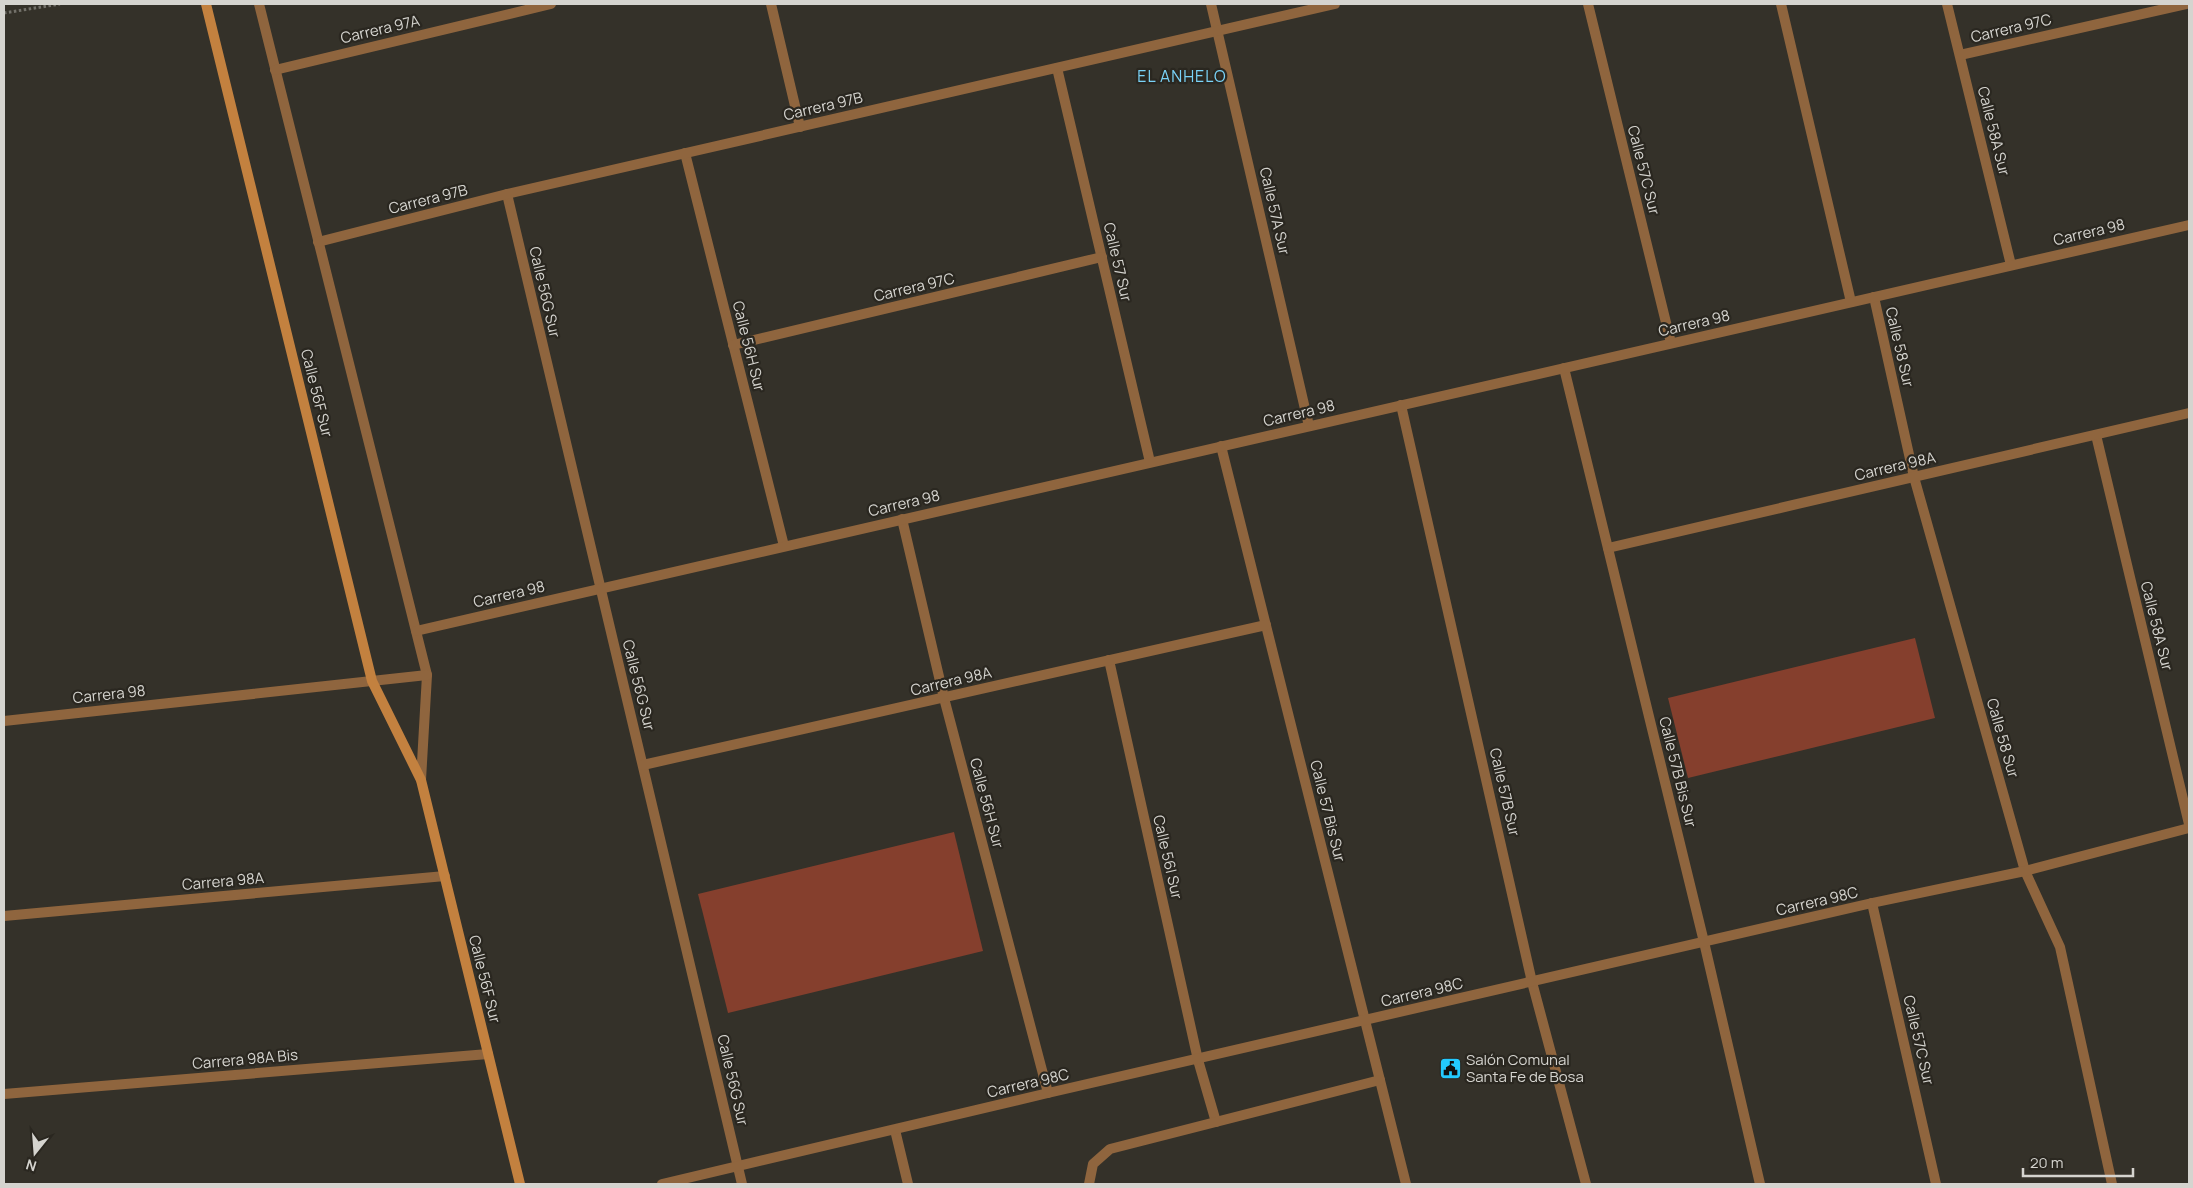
<svg xmlns="http://www.w3.org/2000/svg" width="2193" height="1188" viewBox="0 0 2193 1188" font-family="Manrope,sans-serif">
<style>
.green{fill:#853f2d}
.lines{fill:none;stroke-linecap:round;stroke-linejoin:round}
.path{stroke:#73716a;stroke-width:3;stroke-dasharray:2.5 2.5;stroke-linecap:butt}
.lane{stroke:#8f653e;stroke-width:10}
.street{stroke:#8f653e;stroke-width:10}
.secondary{stroke:#c3813f;stroke-width:10}
.labels{text-anchor:middle;dominant-baseline:central;stroke-width:4.5;stroke-linejoin:round;paint-order:stroke}
.street-label{font-size:15px;fill:#d5d4cf;stroke:#2a2720}
.poi-label{font-size:15px;fill:#d5d4cf;stroke:#2a2720;text-anchor:start}
.neighbourhood-label{font-size:16px;letter-spacing:1px;fill:#7ad3f8;stroke:#2a2720}
</style>
<rect width="100%" height="100%" fill="#343129"/>
<g class="green">
<polygon points="1915,638 1935,718 1688,778 1668,698"/>
<polygon points="954,832 983,951 728,1013 698,894"/>
</g>
<g class="lines">
<polyline class="path" points="4,13 60,4"/>
<polyline class="lane" points="1198,1060 1216,1122"/>
<g class="street">
<polyline points="259,4 427,675 421,780"/>
<polyline points="771,4 800,127"/>
<polyline points="1211,4 1309,426"/>
<polyline points="1588,4 1671,343"/>
<polyline points="1781,4 1851,302"/>
<polyline points="1947,4 2011,265"/>
<polyline points="1960,55 2186,4"/>
<polyline points="1057,68 1150,462"/>
<polyline points="275,70 551,4"/>
<polyline points="685,153 784,546"/>
<polyline points="507,194 742,1184"/>
<polyline points="318,242 507,194 1335,4"/>
<polyline points="1874,297 1914,477 2025,871 2060,947 2112,1184"/>
<polyline points="733,345 1102,257"/>
<polyline points="1564,368 1704,942 1760,1184"/>
<polyline points="1401,405 1532,982 1586,1184"/>
<polyline points="2096,435 2189,824"/>
<polyline points="1221,446 1406,1184"/>
<polyline points="902,519 944,698 1048,1093"/>
<polyline points="1608,548 2189,413"/>
<polyline points="416,631 2189,225"/>
<polyline points="1109,660 1198,1060"/>
<polyline points="4,721 427,675"/>
<polyline points="643,765 1266,625"/>
<polyline points="1872,903 1936,1184"/>
<polyline points="4,916 445,876"/>
<polyline points="4,1094 488,1054"/>
<polyline points="895,1130 908,1184"/>
<polyline points="662,1184 1048,1093 1872,903 2025,871 2189,828"/>
<polyline points="1089,1184 1093,1164 1110,1149 1380,1080"/>
</g>
<polyline class="secondary" points="206,4 372,681 421,780 520,1184"/>
</g>
<defs>
<symbol id="civic-square" viewBox="-11 -11 22 22"><rect x="-9" y="-9" width="18" height="18" rx="4" fill="#23c9fe" stroke="#2a2720"/><path d="M-.6-6.5H3V-4.5H.6V-3L4-1V1h2V6H-6V1h2V-1L-.6-3ZM-1.2 2.5V6h2.4V2.5Z" fill="#111"/></symbol>
</defs>
<g fill-rule="evenodd">
<use href="#civic-square" x="1438" y="1056" width="25" height="25"/>
</g>
<g class="labels">
<g class="street-label">
<text transform="translate(2011 28) rotate(-13)">Carrera 97C</text>
<text transform="translate(380 29) rotate(-13)">Carrera 97A</text>
<text transform="translate(823 106) rotate(-13)">Carrera 97B</text>
<text transform="translate(1994 131) rotate(76)">Calle 58A Sur</text>
<text transform="translate(1644 170) rotate(76)">Calle 57C Sur</text>
<text transform="translate(428 199) rotate(-14)">Carrera 97B</text>
<text transform="translate(1275 211) rotate(77)">Calle 57A Sur</text>
<text transform="translate(2089 232) rotate(-13)">Carrera 98</text>
<text transform="translate(1118 262) rotate(77)">Calle 57 Sur</text>
<text transform="translate(914 287) rotate(-13)">Carrera 97C</text>
<text transform="translate(545 292) rotate(77)">Calle 56G Sur</text>
<text transform="translate(1694 323) rotate(-13)">Carrera 98</text>
<text transform="translate(749 346) rotate(76)">Calle 56H Sur</text>
<text transform="translate(1900 347) rotate(77)">Calle 58 Sur</text>
<text transform="translate(317 393) rotate(76)">Calle 56F Sur</text>
<text transform="translate(1299 413) rotate(-13)">Carrera 98</text>
<text transform="translate(1895 466) rotate(-13)">Carrera 98A</text>
<text transform="translate(904 503) rotate(-13)">Carrera 98</text>
<text transform="translate(509 594) rotate(-13)">Carrera 98</text>
<text transform="translate(2157 626) rotate(76)">Calle 58A Sur</text>
<text transform="translate(951 681) rotate(-13)">Carrera 98A</text>
<text transform="translate(639 685) rotate(76)">Calle 56G Sur</text>
<text transform="translate(109 694) rotate(-6)">Carrera 98</text>
<text transform="translate(2003 738) rotate(74)">Calle 58 Sur</text>
<text transform="translate(1678 772) rotate(76)">Calle 57B Bis Sur</text>
<text transform="translate(1505 792) rotate(77)">Calle 57B Sur</text>
<text transform="translate(987 803) rotate(75)">Calle 56H Sur</text>
<text transform="translate(1328 811) rotate(76)">Calle 57 Bis Sur</text>
<text transform="translate(1168 857) rotate(77)">Calle 56I Sur</text>
<text transform="translate(223 881) rotate(-5)">Carrera 98A</text>
<text transform="translate(1817 901) rotate(-13)">Carrera 98C</text>
<text transform="translate(485 979) rotate(76)">Calle 56F Sur</text>
<text transform="translate(1422 992) rotate(-13)">Carrera 98C</text>
<text transform="translate(1919 1040) rotate(77)">Calle 57C Sur</text>
<text transform="translate(245 1059) rotate(-5)">Carrera 98A Bis</text>
<text transform="translate(733 1080) rotate(77)">Calle 56G Sur</text>
<text transform="translate(1028 1083) rotate(-13)">Carrera 98C</text>
</g>
<g class="poi-label">
<text x="1466" y="1059">Salón Comunal<tspan x="1466" dy="17">Santa Fe de Bosa</tspan></text>
</g>
<g class="neighbourhood-label">
<text x="1182" y="76">EL ANHELO</text>
</g>
</g>
<rect width="2193" height="1188" fill="none" stroke="#d5d4cf" stroke-width="10"/>
<g transform="translate(35 1153) rotate(197)" stroke="#2a2720" stroke-width="4" paint-order="stroke">
<path d="M0-4L9 19L0 12L-9 19Z" fill="#d5d4cf"/>
<text y="-8" font-size="14" font-weight="bold" text-anchor="middle" fill="#d5d4cf">N</text>
</g>
<path d="M2023 1168v8h110v-8" fill="none" stroke="#d5d4cf" stroke-width="2.5"/>
<text x="2030" y="1168" font-size="15" fill="#d5d4cf" stroke="#2a2720" stroke-width="4" paint-order="stroke">20 m</text>
</svg>
